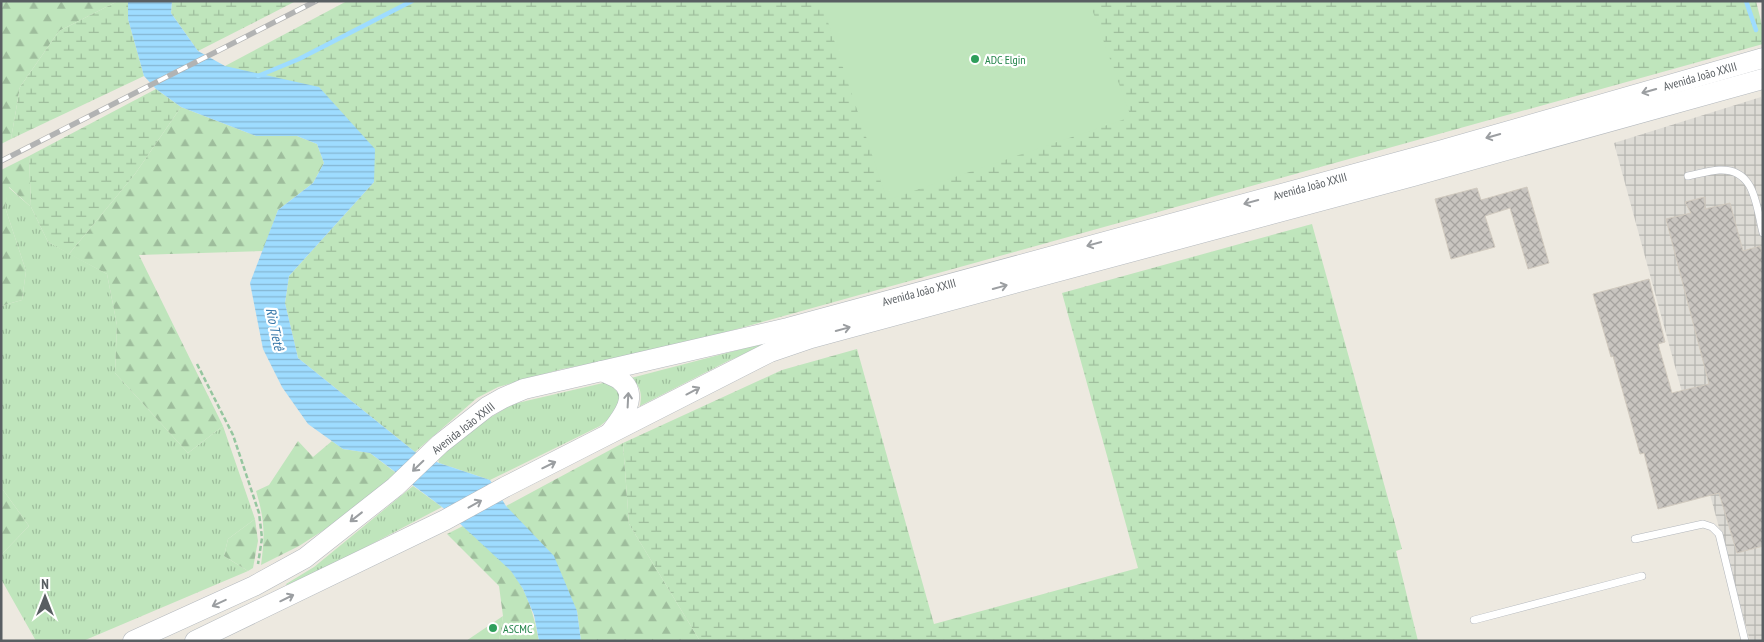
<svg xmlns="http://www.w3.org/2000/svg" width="1764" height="642" viewBox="0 0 1764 642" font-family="'PT Sans Narrow',sans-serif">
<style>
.industrial{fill:url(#industrial-grid)}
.grass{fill:url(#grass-tufts)}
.forest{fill:url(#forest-firs)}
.wetland{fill:url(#wetland-marsh)}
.park{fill:#bfe5bc}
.water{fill:url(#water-rules)}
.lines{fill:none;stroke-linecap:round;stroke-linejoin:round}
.stream{stroke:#9edcff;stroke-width:4.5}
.building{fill:url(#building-cross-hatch);stroke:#d1cabf}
.lane-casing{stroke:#b3b7bc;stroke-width:8}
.secondary-casing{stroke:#b4b9be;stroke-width:21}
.path{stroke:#95c69f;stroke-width:2.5;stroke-dasharray:5 2.5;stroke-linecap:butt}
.lane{stroke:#fff;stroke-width:7}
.secondary{stroke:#fff;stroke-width:20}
.rail-casing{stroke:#b2b3b3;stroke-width:5.5}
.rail{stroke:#fff;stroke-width:4;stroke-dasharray:11;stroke-linecap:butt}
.oneway{stroke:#9b9ea1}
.leisure-dot{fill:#2e9e5b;stroke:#fff;stroke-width:2}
.labels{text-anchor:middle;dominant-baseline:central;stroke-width:4.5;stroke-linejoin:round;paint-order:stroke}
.leisure-label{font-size:12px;fill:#27864d;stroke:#fff;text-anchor:start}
.street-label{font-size:12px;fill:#595e62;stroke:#fff}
.water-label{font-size:14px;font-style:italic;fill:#3878a9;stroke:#fff}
</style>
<defs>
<pattern id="industrial-grid" width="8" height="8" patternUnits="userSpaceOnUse" patternTransform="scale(1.25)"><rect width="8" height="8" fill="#dddbd5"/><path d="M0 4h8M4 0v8" fill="none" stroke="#b6b5b0"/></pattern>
<pattern id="grass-tufts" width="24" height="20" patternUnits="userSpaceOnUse" patternTransform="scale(1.25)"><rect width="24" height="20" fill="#bfe5bc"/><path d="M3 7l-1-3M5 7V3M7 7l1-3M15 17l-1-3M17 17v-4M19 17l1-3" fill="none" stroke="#9ebd9c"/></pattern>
<pattern id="forest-firs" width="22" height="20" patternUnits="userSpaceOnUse" patternTransform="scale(1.25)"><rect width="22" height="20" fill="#bfe5bc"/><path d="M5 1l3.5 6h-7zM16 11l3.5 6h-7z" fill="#9ebd9c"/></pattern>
<pattern id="wetland-marsh" width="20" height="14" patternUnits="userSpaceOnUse" patternTransform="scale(1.25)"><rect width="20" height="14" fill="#bfe5bc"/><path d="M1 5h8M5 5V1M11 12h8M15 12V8" fill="none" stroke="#9ebd9c"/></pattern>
<pattern id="water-rules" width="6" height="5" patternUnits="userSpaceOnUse" patternTransform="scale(1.25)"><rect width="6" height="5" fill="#9edcff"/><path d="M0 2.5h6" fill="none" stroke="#84b6d2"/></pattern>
<pattern id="building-cross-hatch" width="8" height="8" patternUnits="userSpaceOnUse" patternTransform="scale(1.25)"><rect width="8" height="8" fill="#c9c5c0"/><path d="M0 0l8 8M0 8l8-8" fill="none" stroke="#a6a39f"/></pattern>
</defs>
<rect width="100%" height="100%" fill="#ede9e0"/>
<polygon class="industrial" points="1761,97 1763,104 1763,641 1750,641 1614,143"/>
<g class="grass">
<polygon points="8,187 31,207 48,242 107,274 117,325 115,373 188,453 223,426 255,519 228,539 224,556 248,571 83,641 36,641 1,579 1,555 29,526 1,487 1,306 22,300 26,271 5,207"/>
<path d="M780,339L728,361L640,406C642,393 641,387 631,378Z"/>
<polygon points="603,383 614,384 624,399 611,417 600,426 490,480 439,463 438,459 481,423 513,404"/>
<polygon points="413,486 442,507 288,588 286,584 314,567"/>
</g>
<g class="forest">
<polygon points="1,1 118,1 59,31 20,87 11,139 1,144"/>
<polygon points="181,107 256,136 297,136 317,144 324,163 313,183 278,210 263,251 139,255 223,426 188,453 115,373 117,325 107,274 69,254 135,174"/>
<polygon points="29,156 31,207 9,187 5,207 26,271 22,300 1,306 1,170"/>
<path d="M298,441L313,457L332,441L343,449L370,453L396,473L344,517L299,546L261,565C265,535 265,521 256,491L269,485Z"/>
<polygon points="623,443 629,524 700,641 581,641 577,611 506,506"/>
<polygon points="1,487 29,526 1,555"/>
<polygon points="255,519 258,541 253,568 248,571 224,556 228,539"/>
<path d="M463,526C478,540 499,556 512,572C528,592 534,616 539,641H499L503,616L499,586L447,534Z"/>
</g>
<g class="wetland">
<polygon points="118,1 128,1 128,19 144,76 11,139 20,87 59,31"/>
<polygon points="172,1 296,1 198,51 171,13"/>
<polygon points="347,1 1756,1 1763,29 1763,44 654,352 562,369 498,387 477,398 415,452 298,358 285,303 289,276 374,182 225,66"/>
<polygon points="156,89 181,107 135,174 69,254 48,242 31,207 29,156"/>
<polygon points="1312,224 1402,549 1396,551 1418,641 700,641 629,524 623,443 782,370 857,349 934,624 1138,568 1062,293"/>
</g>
<g class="park">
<polygon points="821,1 1089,1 1131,117 887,200"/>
<polygon points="503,616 499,641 466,641"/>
</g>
<polygon class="water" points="128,1 172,1 171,13 198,51 225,66 319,87 375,149 374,182 289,276 285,303 298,358 415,452 439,463 490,480 506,506 554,556 577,611 581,641 539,641 534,615 523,589 511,571 442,507 370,453 343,449 308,424 282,387 263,349 250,283 278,210 313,183 324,163 317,144 297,136 256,136 181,107 156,89 144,76 128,19"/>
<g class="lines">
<g class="stream">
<polyline points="1746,1 1756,30"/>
<polyline points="258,76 299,59 412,1"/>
</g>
</g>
<g class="building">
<polygon points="1527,187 1549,263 1528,269 1510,208 1485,216 1495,247 1451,259 1435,199 1477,188 1481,200"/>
<polygon points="1705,197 1705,209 1730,203 1743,251 1760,246 1763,257 1763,546 1737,553 1719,493 1658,509 1644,453 1640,454 1613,356 1611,357 1593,294 1649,279 1665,342 1658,344 1672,393 1709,384 1666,219 1691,213 1685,202"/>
</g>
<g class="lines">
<defs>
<g id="lane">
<path d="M1688,176C1698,174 1708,171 1719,170C1755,168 1756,205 1763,233"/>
<polyline points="1635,539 1703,524 1712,527 1719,534 1745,641"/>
<polyline points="1474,620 1642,576"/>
</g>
<g id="secondary">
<path d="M602,371C608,374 615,376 620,380C641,395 621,419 610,433"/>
<polyline points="133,641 254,586 305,558 395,487 440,444 487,407 503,398 524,389 788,328 1443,150 1763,58"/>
<polyline points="195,641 445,520 505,487 770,352 811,338 870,322 1413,176 1763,79"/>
</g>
</defs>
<use href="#lane" class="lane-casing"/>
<use href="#secondary" class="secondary-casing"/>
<polyline class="path" points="197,364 233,435 259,513 262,538 258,564"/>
<use href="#lane" class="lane"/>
<use href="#secondary" class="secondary"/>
<defs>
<polyline id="rail" points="1,161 316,1"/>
</defs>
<use href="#rail" class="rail-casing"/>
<use href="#rail" class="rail"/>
</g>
<defs><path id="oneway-shaft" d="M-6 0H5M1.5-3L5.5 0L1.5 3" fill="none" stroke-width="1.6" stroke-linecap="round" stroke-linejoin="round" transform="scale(1.25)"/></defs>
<g class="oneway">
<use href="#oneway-shaft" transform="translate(1649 91) rotate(164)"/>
<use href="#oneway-shaft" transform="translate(1493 136) rotate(164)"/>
<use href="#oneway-shaft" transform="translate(1251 202) rotate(165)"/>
<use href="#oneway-shaft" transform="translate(1094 244) rotate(165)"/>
<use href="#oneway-shaft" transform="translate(1000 287) rotate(-15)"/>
<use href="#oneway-shaft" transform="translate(843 329) rotate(-15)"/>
<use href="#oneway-shaft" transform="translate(693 391) rotate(-28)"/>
<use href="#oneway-shaft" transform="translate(628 400) rotate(-87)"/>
<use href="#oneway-shaft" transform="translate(549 465) rotate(-26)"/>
<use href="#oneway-shaft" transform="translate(418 466) rotate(136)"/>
<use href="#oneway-shaft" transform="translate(475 504) rotate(-29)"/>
<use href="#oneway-shaft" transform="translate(356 517) rotate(142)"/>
<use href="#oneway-shaft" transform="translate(287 598) rotate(-26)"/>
<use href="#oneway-shaft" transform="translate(219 603) rotate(155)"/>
</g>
<g class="leisure-dot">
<circle cx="975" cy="59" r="5"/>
<circle cx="493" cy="628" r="5"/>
</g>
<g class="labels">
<g class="leisure-label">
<text x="985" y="59">ADC Elgin</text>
<text x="503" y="628">ASCMC</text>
</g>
<g class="street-label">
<text transform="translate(1700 76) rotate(-16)">Avenida João XXIII</text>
<text transform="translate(1310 186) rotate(-15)">Avenida João XXIII</text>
<text transform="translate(919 292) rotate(-15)">Avenida João XXIII</text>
<text transform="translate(463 428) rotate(-38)">Avenida João XXIII</text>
</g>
<g class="water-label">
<text transform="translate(275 329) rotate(78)">Rio Tietê</text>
</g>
</g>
<rect width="1764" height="642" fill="none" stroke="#595e62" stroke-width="5"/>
<g transform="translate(45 597)" stroke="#ffffff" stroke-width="4" paint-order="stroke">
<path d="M0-4L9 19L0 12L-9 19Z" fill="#595e62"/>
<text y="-8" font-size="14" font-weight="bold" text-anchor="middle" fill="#595e62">N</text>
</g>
</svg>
